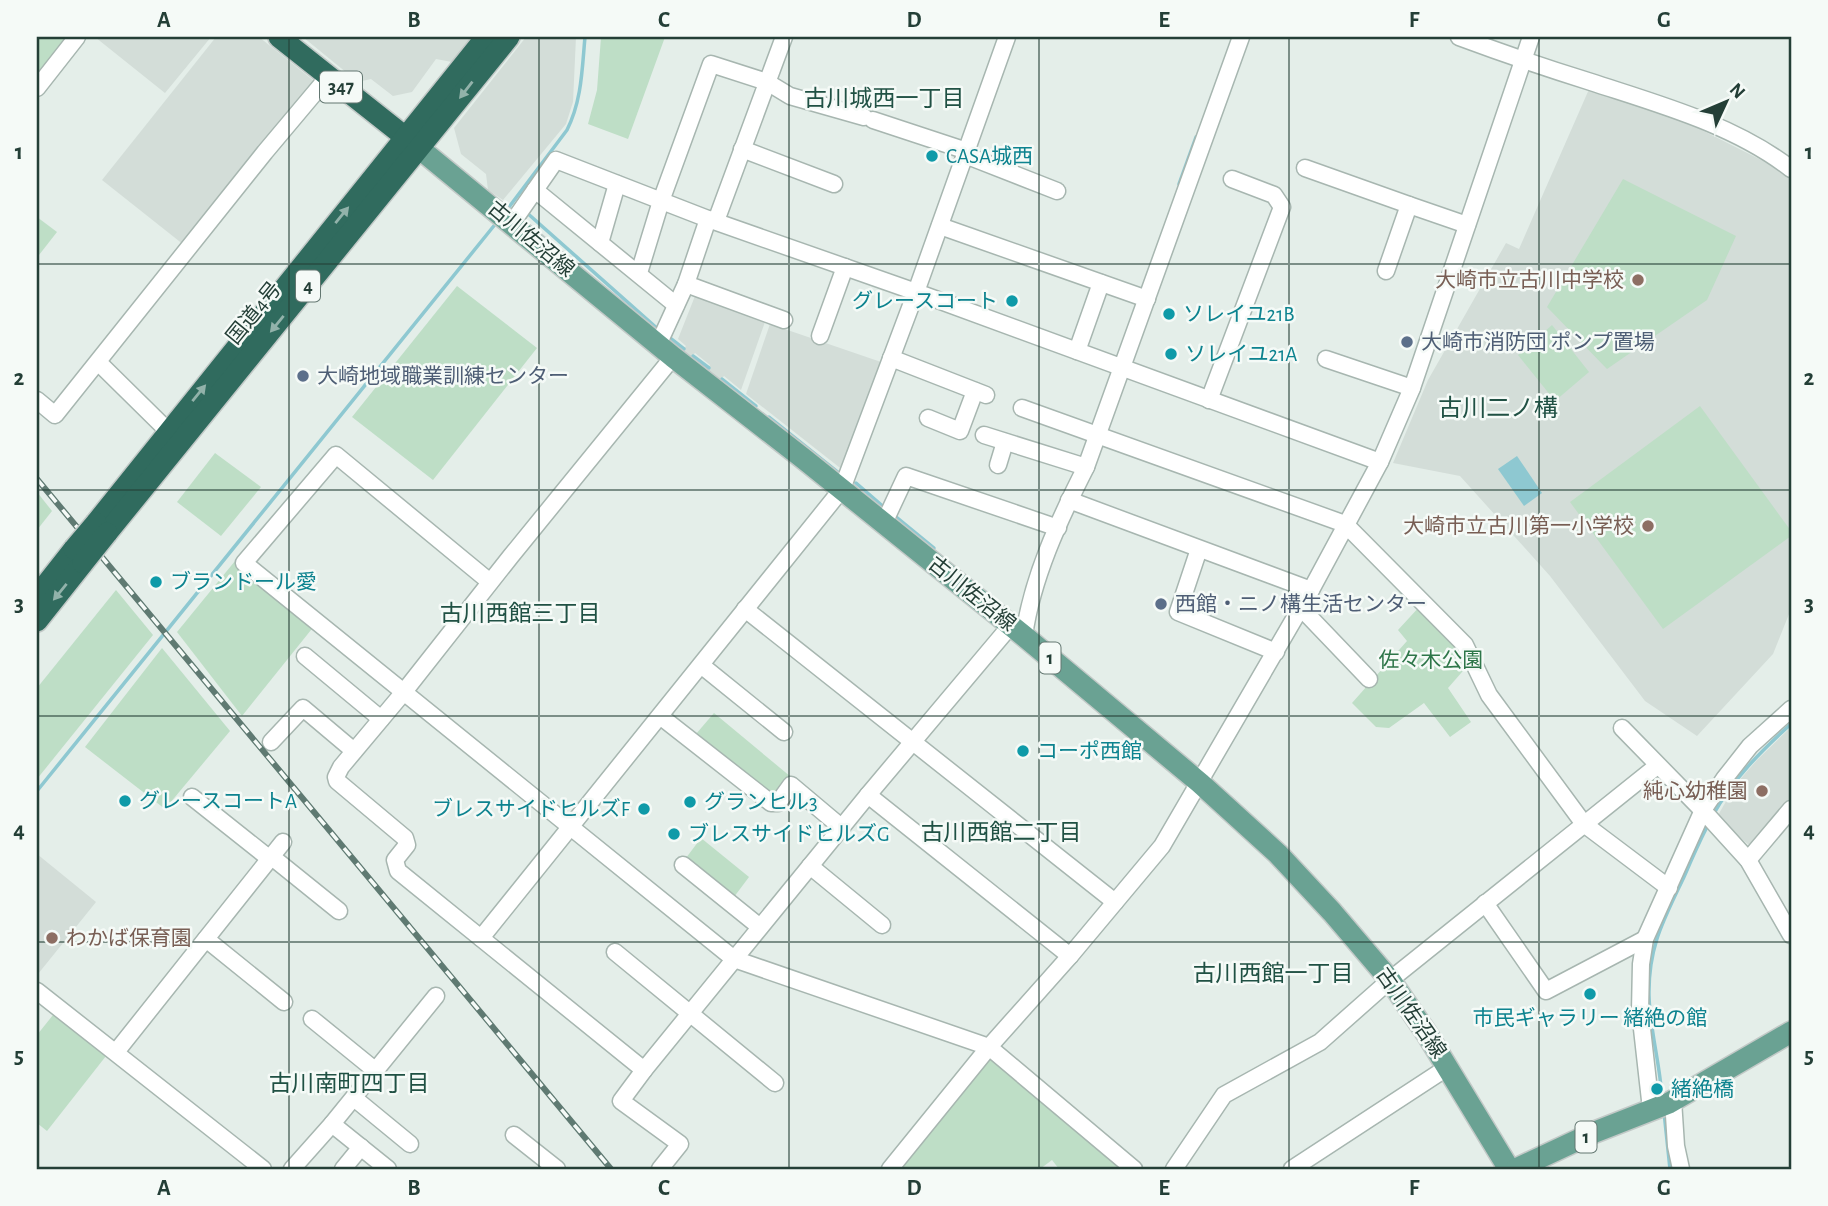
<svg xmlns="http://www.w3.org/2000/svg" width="1828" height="1206" viewBox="0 0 1828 1206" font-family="'Alegreya Sans','Noto Sans JP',sans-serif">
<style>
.built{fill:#d3ddd8}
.green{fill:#bedec6}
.water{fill:#8ec8d1}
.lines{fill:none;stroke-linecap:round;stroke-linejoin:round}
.stream{stroke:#8ec8d1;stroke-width:3.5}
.minor-casing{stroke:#a7b6b0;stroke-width:19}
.major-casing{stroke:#c2c9c7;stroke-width:24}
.highway-casing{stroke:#c2c9c7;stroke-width:24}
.minor{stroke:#fff;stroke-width:16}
.major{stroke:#6aa293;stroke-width:21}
.highway{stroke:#306b5e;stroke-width:21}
.rail-casing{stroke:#5f7a72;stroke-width:6}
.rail{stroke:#f5faf7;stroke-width:3.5;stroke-dasharray:10;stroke-linecap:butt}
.highway-bridge-casing{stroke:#c2c9c7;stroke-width:24;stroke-linecap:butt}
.highway-bridge{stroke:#306b5e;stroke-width:21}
.oneway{fill:#92b2aa}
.grid{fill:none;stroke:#243f37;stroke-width:2;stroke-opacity:0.55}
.culture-dot{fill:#0f9aa8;stroke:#f5faf7;stroke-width:2.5}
.education-dot{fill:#8d6e63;stroke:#f5faf7;stroke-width:2.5}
.service-dot{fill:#5c6f8a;stroke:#f5faf7;stroke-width:2.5}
.labels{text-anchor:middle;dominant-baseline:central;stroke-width:5;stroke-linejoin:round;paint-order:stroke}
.shield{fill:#f5faf7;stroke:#637771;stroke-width:2}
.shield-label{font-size:19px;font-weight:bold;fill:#243f37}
.culture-label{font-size:21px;fill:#0d838f;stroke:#f5faf7;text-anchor:start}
.street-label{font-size:21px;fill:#243f37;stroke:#f5faf7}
.education-label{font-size:21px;fill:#785e54;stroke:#f5faf7;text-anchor:end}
.service-label{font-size:21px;fill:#4e5e75;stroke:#f5faf7;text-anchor:start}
.park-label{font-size:21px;fill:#2e7649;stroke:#f5faf7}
.neighbourhood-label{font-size:23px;fill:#205144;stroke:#f5faf7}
.quarter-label{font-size:24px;fill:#205144;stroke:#f5faf7}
.neatline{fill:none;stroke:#243f37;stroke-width:2.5}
.grid-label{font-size:23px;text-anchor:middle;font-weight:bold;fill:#243f37}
</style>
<rect width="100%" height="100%" fill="#e4eee9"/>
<g class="built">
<polygon points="95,37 211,37 165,93"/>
<polygon points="216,37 259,37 314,81 184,245 102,180"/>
<polygon points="303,37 473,37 452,62 436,59 412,92 393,96 371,79 358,82"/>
<polygon points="526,37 576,37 573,102 566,124 503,200 488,190 486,174 461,154 454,128"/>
<polygon points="1590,87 1674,116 1791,175 1791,609 1773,654 1697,736 1645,701 1550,576 1460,476 1393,463 1428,380 1506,243 1519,249"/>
<polygon points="695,296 765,322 741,390 724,376 719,382 707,371 710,365 695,353 691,358 682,351 686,346 678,339"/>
<polygon points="770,324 881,362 844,471 746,394"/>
<polygon points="1791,727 1791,798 1750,846 1717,817 1736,784 1757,760"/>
<polygon points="37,854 96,902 38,974 37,974"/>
</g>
<g class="green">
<polygon points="37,37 67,37 37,75"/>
<polygon points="601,37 665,37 628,139 588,124 597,90"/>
<polygon points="1623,179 1736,236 1707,300 1607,369 1547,307"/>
<polygon points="37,217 57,232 39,255 37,254"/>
<polygon points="457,286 537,348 433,480 352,417"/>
<polygon points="1552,325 1589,372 1555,401 1518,355"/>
<polygon points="1700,406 1791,531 1791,536 1663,629 1570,502"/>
<polygon points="215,453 261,487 221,536 177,502"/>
<polygon points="37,492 52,511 37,530"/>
<polygon points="235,561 315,625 242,716 177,632"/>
<polygon points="116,590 153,635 37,779 37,688"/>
<polygon points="1421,605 1462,647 1469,664 1448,688 1471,722 1450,737 1424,703 1389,728 1376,727 1352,703 1407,641 1398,630"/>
<polygon points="162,648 230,731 165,809 85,747"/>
<polygon points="714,713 791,777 776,794 767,792 696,734"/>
<polygon points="701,838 749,877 734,897 686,858"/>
<polygon points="53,1015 106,1056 47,1131 37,1123 37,1035"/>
<polygon points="996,1058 1129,1169 1059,1169 1052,1160 1040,1169 894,1169 985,1060"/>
</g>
<polygon class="water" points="1517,456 1542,493 1524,506 1498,469"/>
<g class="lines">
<g class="stream">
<polyline points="1179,184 1196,137"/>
<path d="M506,211L567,130C582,100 582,69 585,37"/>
<polyline points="526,212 659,330"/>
<polyline points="670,338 684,349"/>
<polyline points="693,356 709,368"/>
<polyline points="722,379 756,406"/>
<polyline points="769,417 839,473"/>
<polyline points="856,483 886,509"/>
<polyline points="895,516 934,548"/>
<polyline points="37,791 497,222"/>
<path d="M1713,815C1733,779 1761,751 1791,724"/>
<path d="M1662,1098C1660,1063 1650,1031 1649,996C1648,948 1663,921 1683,879C1691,861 1699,842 1708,825"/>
<polyline points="1664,1112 1670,1169"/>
</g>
<defs>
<g id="minor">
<path d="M1459,37C1502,53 1546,68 1591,82C1658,104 1735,125 1791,169"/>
<polyline points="37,88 77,37"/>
<polyline points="873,120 967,151"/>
<polyline points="742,149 834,184"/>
<polyline points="965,155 1057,191"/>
<polyline points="1305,168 1409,205"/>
<polyline points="535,190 676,305"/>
<polyline points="716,221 784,37"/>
<polyline points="512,223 556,160 708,219 916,292 1380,462"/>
<polyline points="940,226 1147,299"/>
<polyline points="600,243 617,184"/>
<polyline points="1386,271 1409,205 1467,225"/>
<polyline points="639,273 661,201 711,64 767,82 790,96 864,117"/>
<polyline points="686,284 784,320"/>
<polyline points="820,336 845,267"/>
<polyline points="658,345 686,284 708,219"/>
<polyline points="1077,351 1101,283"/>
<polyline points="891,358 986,395"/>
<polyline points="1326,359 1412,388"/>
<polyline points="98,362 168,431"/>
<polyline points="37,400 55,415 265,152 328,77"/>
<polyline points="1209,400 1282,207 1274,195 1232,179"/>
<polyline points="1022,408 1345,524 1465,645 1489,695 1584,824 1669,888"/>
<polyline points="928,418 960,431 975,391"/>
<polyline points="984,435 1086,467"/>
<polyline points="998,465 1005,442"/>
<polyline points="1069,500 1311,590"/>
<polyline points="884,523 906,476 1058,528"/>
<polyline points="1199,549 1178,612 1276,652"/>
<polyline points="490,582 336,455 244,563 734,959 989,1047 1134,1169"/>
<polyline points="1301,608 1369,679"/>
<polyline points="745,609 1115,902"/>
<path d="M1024,636C1032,578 1059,520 1086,467L1241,37"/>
<polyline points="305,656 381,719"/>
<polyline points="701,665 784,732"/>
<polyline points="660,716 771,803 778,803 791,785 841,827"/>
<polyline points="1622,728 1708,816 1748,860 1791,935"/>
<polyline points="271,742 303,708 354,751"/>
<polyline points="868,795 1070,956"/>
<polyline points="192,797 270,859"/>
<polyline points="272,857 339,911"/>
<polyline points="1748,860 1791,809"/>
<polyline points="683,865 760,927"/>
<polyline points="810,866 882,925"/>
<polyline points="1485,903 1546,991 1645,939"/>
<polyline points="481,938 842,489 916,292 1007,37"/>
<polyline points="206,939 284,1002"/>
<polyline points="615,952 775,1083"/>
<polyline points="37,991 263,1169"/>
<polyline points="312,1019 376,1071"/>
<polyline points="116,1052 283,842"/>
<polyline points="644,1070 398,871 395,860 407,845 405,838 337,781 336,777 341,767 403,693 511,556 673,357"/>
<polyline points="354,1098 410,1144"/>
<polyline points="1673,1100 1676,1146 1681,1169"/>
<polyline points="1651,1109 1640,1011 1641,964 1645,939 1703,810 1724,779 1750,746 1791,709"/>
<polyline points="332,1124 388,1169"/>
<polyline points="514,1135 557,1169"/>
<polyline points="292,1169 332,1124 436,996"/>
<polyline points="343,1169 361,1147"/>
<polyline points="660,1169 680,1144 621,1101 644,1070 868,795 1011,625"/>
<polyline points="890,1169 989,1047 1070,956 1162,846 1311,590 1380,462 1412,388 1531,37"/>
<polyline points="1174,1169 1224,1095 1320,1042 1390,980 1657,766"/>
<polyline points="1292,1169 1448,1067"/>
</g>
<g id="major">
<polyline points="420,149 673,357 804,459 1024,636 1200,783 1278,854 1332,912 1390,980 1427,1034 1509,1169"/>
<polyline points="1516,1169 1595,1132 1669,1103 1791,1032"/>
</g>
<g id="highway">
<polyline points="279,37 414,144"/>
<polyline points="96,523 486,37"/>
<polyline points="107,533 509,37"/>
<polyline points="37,596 74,549"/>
<polyline points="37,621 83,563"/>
</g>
</defs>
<use href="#minor" class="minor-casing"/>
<use href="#major" class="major-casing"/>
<use href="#highway" class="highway-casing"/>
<use href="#minor" class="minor"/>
<use href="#major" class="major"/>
<use href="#highway" class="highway"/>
<defs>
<polyline id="rail" points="37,479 611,1169"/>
</defs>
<use href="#rail" class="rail-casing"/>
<use href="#rail" class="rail"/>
<defs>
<g id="highway-bridge">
<polyline points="74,549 96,523"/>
<polyline points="83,563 107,533"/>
</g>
</defs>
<use href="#highway-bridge" class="highway-bridge-casing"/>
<use href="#highway-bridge" class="highway-bridge"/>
</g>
<defs><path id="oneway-solid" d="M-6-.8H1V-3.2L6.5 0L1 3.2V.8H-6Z" transform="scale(1.75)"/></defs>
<g class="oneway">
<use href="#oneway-solid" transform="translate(466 90) rotate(128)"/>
<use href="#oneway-solid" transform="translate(342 215) rotate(-51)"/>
<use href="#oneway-solid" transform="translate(277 324) rotate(129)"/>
<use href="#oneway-solid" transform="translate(199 393) rotate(-51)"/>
<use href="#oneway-solid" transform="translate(60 592) rotate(129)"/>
</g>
<path class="grid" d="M289,37V1169M539,37V1169M789,37V1169M1039,37V1169M1289,37V1169M1539,37V1169M37,264H1791M37,490H1791M37,716H1791M37,942H1791"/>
<g class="culture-dot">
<circle cx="932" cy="156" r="7"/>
<circle cx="1012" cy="301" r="7"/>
<circle cx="1169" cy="314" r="7"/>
<circle cx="1171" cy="354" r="7"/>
<circle cx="156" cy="582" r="7"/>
<circle cx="1023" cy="751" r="7"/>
<circle cx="125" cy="801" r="7"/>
<circle cx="690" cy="802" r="7"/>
<circle cx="644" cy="809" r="7"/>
<circle cx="674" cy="834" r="7"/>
<circle cx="1590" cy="994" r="7"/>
<circle cx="1657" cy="1089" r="7"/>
</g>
<g class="education-dot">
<circle cx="1638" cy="280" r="7"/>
<circle cx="1648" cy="526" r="7"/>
<circle cx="1762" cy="791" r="7"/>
<circle cx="52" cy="938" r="7"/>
</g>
<g class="service-dot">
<circle cx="1407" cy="342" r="7"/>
<circle cx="303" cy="376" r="7"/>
<circle cx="1161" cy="604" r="7"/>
</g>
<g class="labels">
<g class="shield">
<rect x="320" y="71.5" width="42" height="31" rx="5"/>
<rect x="296" y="270.5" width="24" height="31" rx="5"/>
<rect x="1039.5" y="642.5" width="21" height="31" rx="5"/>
<rect x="1575.5" y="1121.5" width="21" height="31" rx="5"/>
</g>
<g class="shield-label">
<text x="341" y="87">347</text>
<text x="308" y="286">4</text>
<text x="1050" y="658">1</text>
<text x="1586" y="1137">1</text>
</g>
<g class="culture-label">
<text x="946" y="156">CASA城西</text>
<text x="998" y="301" text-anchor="end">グレースコート</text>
<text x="1183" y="314">ソレイユ21B</text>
<text x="1185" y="354">ソレイユ21A</text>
<text x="170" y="582">ブランドール愛</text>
<text x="1037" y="751">コーポ西館</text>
<text x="139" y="801">グレースコートA</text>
<text x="704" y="802">グランヒル3</text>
<text x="630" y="809" text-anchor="end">ブレスサイドヒルズF</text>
<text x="688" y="834">ブレスサイドヒルズG</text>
<text x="1590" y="1018" text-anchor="middle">市民ギャラリー 緒絶の館</text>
<text x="1671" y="1089">緒絶橋</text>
</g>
<g class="street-label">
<text transform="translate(531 239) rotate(40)">古川佐沼線</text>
<text transform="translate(254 313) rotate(-51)">国道4号</text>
<text transform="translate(972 594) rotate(39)">古川佐沼線</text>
<text transform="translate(1411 1013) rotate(55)">古川佐沼線</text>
</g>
<g class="education-label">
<text x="1624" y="280">大崎市立古川中学校</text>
<text x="1634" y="526">大崎市立古川第一小学校</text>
<text x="1748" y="791">純心幼稚園</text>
<text x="66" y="938" text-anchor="start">わかば保育園</text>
</g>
<g class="service-label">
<text x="1421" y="342">大崎市消防団 ポンプ置場</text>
<text x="317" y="376">大崎地域職業訓練センター</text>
<text x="1175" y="604">西館・ニノ構生活センター</text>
</g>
<g class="park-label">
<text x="1431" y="660">佐々木公園</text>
</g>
<g class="neighbourhood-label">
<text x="884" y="99">古川城西一丁目</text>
<text x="520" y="614">古川西館三丁目</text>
<text x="1001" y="833">古川西館二丁目</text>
<text x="1273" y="974">古川西館一丁目</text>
<text x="349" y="1084">古川南町四丁目</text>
</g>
<g class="quarter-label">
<text x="1498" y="409">古川二ノ構</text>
</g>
</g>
<rect width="1828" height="1206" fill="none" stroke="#f5faf7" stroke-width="77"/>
<g transform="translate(1726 102) rotate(46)" stroke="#f5faf7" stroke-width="5" paint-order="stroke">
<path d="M0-5L12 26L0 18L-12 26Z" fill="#243f37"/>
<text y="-10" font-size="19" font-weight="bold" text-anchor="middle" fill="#243f37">N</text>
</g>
<rect x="38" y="38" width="1752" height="1130" class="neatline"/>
<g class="grid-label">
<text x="164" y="27">A</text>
<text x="414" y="27">B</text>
<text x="664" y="27">C</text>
<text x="914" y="27">D</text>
<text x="1164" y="27">E</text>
<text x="1414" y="27">F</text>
<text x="1664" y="27">G</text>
<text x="19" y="159">1</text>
<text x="1809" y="159">1</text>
<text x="19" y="385">2</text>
<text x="1809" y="385">2</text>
<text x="19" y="611">3</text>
<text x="1809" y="611">3</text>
<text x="19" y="837">4</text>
<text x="1809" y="837">4</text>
<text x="19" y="1063">5</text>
<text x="1809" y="1063">5</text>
<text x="164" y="1195">A</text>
<text x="414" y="1195">B</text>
<text x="664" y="1195">C</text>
<text x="914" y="1195">D</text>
<text x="1164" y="1195">E</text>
<text x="1414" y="1195">F</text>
<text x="1664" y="1195">G</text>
</g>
</svg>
